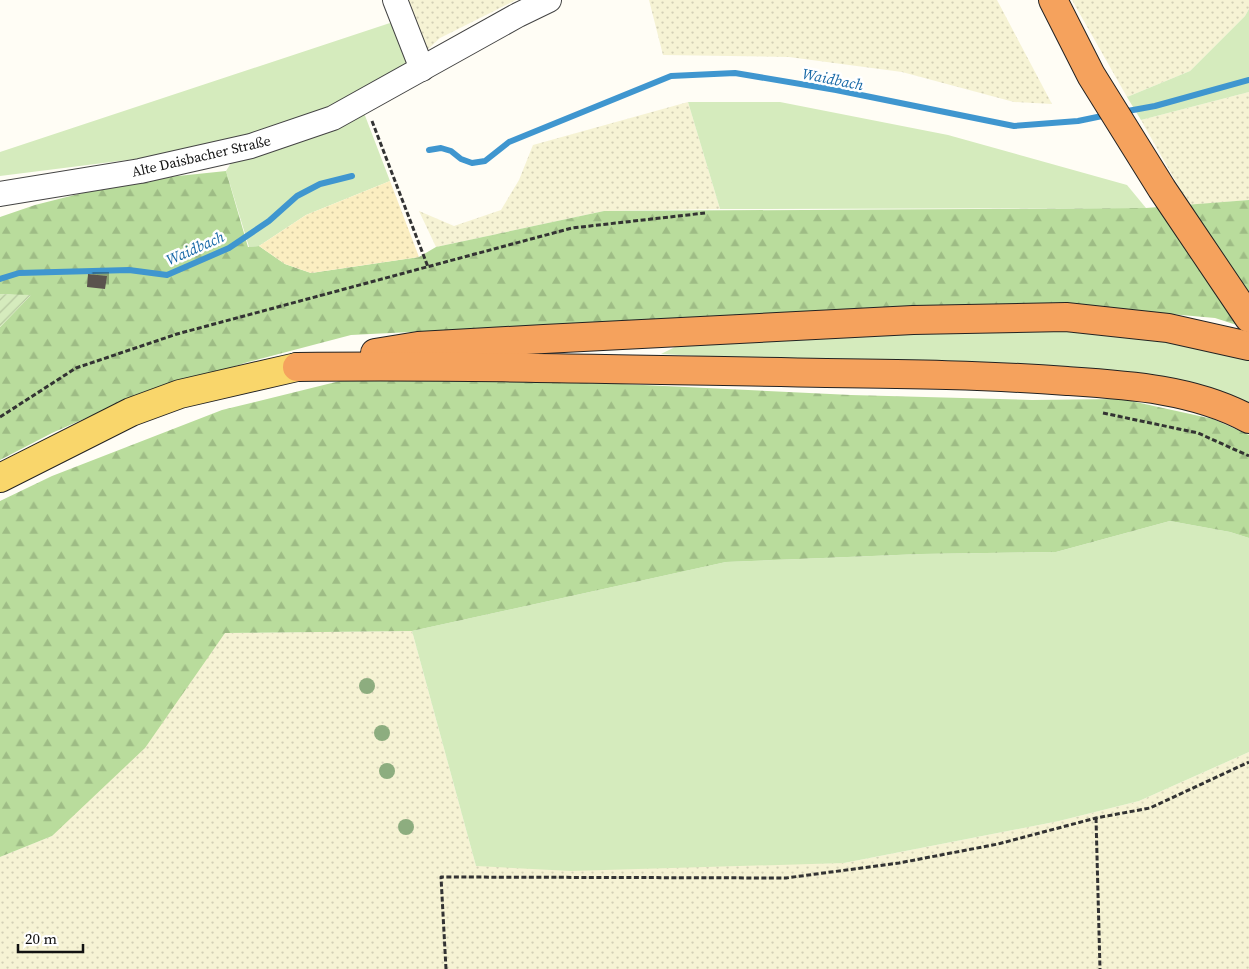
<svg xmlns="http://www.w3.org/2000/svg" width="1249" height="969" viewBox="0 0 1249 969" font-family="'Source Serif 4',serif">
<style>
.farmland{fill:url(#farmland-dots)}
.grass{fill:#d5ebbd}
.forest{fill:url(#forest-firs)}
.sand{fill:url(#sand-dots)}
.garden{fill:url(#garden-furrows)}
.lines{fill:none;stroke-linecap:round;stroke-linejoin:round}
.stream{stroke:#3f96cf;stroke-width:6}
.building{fill:#5a524d;filter:url(#shadow)}
.minor-casing{stroke:#444;stroke-width:26}
.major-casing{stroke:#222;stroke-width:30}
.highway-casing{stroke:#222;stroke-width:30}
.path{stroke:#333;stroke-width:3;stroke-dasharray:5 2.5;stroke-linecap:butt}
.minor{stroke:#fff;stroke-width:24}
.major{stroke:#f9d66b;stroke-width:28}
.highway{stroke:#f5a25d;stroke-width:28}
.tree{fill:#8dad7f}
.labels{text-anchor:middle;dominant-baseline:central;stroke-width:5;stroke-linejoin:round;paint-order:stroke}
.street-label{font-size:14px;fill:#111;stroke:#fff}
.water-label{font-size:15px;font-style:italic;fill:#1768a6;stroke:#fff}
</style>
<defs>
<pattern id="farmland-dots" width="8" height="8" patternUnits="userSpaceOnUse" patternTransform="scale(1.25)"><rect width="8" height="8" fill="#f6f3d4"/><path d="M2 2h.1M6 6h.1" fill="none" stroke="#d2cfb5" stroke-width="1.8" stroke-linecap="round"/></pattern>
<pattern id="forest-firs" width="22" height="20" patternUnits="userSpaceOnUse" patternTransform="scale(1.25)"><rect width="22" height="20" fill="#b9dc9c"/><path d="M5 1l3.5 6h-7zM16 11l3.5 6h-7z" fill="#9ebc85"/></pattern>
<pattern id="sand-dots" width="8" height="8" patternUnits="userSpaceOnUse" patternTransform="scale(1.25)"><rect width="8" height="8" fill="#fbeec1"/><path d="M2 2h.1M6 6h.1" fill="none" stroke="#d6cba5" stroke-width="1.8" stroke-linecap="round"/></pattern>
<pattern id="garden-furrows" width="10" height="10" patternUnits="userSpaceOnUse" patternTransform="scale(1.25)"><rect width="10" height="10" fill="#d5ebbd"/><path d="M-1 1l2-2M0 10L10 0M9 11l2-2" fill="none" stroke="#b6c8a1"/></pattern>
<filter id="shadow"><feDropShadow dx="4.5" dy="-4.5" stdDeviation="0" flood-color="#0004"/></filter>
</defs>
<rect width="100%" height="100%" fill="#fffdf5"/>
<g class="farmland">
<polygon points="386,0 516,0 440,38 409,67"/>
<polygon points="649,0 997,0 1052,104 1014,102 902,72 789,57 663,55"/>
<polygon points="1072,0 1249,0 1249,9 1245,16 1190,71 1127,97"/>
<polygon points="1249,92 1249,200 1189,205 1141,120"/>
<polygon points="688,102 720,209 604,211 436,247 419,211 454,226 501,210 519,180 533,145"/>
<polygon points="412,631 476,866 844,863 1059,821 1139,801 1249,752 1249,969 0,969 0,857 52,836 225,633"/>
</g>
<g class="grass">
<polygon points="1249,9 1249,92 1141,120 1127,97 1190,71 1245,16"/>
<polygon points="393,22 409,67 356,92 390,181 306,215 259,246 249,247 226,171 248,136 175,154 0,176 0,152"/>
<polygon points="688,102 780,102 948,135 1127,185 1146,208 720,209"/>
<polygon points="1081,328 1197,343 1249,360 1249,410 824,363 661,354 679,345 864,335"/>
<polygon points="1170,521 1230,532 1249,538 1249,752 1139,801 1059,821 844,863 571,871 476,866 412,631 726,562 921,554 1056,552"/>
</g>
<g class="forest">
<polygon points="226,171 248,247 259,246 285,264 311,273 419,257 436,247 604,211 1146,208 1249,200 1249,329 1215,318 1081,306 648,320 351,335 248,362 118,404 52,433 0,460 0,327 30,296 0,294 0,217 35,205 130,181"/>
<polygon points="348,379 580,382 851,395 1032,400 1122,399 1213,419 1249,435 1249,538 1230,532 1170,521 1056,552 921,554 726,562 412,631 225,633 145,748 52,836 0,857 0,501 52,476 222,410"/>
</g>
<polygon class="sand" points="390,181 419,257 311,273 285,264 259,246 306,215"/>
<polygon class="garden" points="0,294 31,295 0,327"/>
<g class="lines">
<g class="stream">
<polyline points="1122,112 1155,106 1249,80"/>
<polyline points="429,150 441,148 451,151 461,159 472,163 485,161 509,142 671,76 735,73 836,90 1014,126 1078,121 1107,115"/>
<polyline points="0,279 19,273 129,270 167,275 229,248 269,221 297,196 320,184 352,176"/>
</g>
</g>
<polygon class="building" points="88,274 107,276 105,289 87,287"/>
<g class="lines">
<defs>
<g id="minor">
<polyline points="395,0 422,69"/>
<polyline points="0,194 140,171 251,146 333,118 518,15 549,0"/>
</g>
<polyline id="major" points="0,478 131,412 180,394 297,367"/>
<g id="highway">
<polyline points="1053,0 1091,75 1162,189 1249,318"/>
<polyline points="375,353 418,346 544,339 913,320 1066,317 1168,328 1249,346"/>
<path d="M297,367C473,365 650,370 826,373C907,374 987,375 1067,381C1128,385 1194,389 1249,419"/>
</g>
</defs>
<use href="#minor" class="minor-casing"/>
<use href="#major" class="major-casing"/>
<use href="#highway" class="highway-casing"/>
<g class="path">
<polyline points="372,121 428,267"/>
<polyline points="1103,413 1198,433 1249,456"/>
<polyline points="0,417 76,368 177,334 572,228 705,213"/>
<polyline points="1096,818 1100,969"/>
<polyline points="446,969 441,877 786,878 899,863 998,844 1096,818 1150,808 1249,762"/>
</g>
<use href="#minor" class="minor"/>
<use href="#major" class="major"/>
<use href="#highway" class="highway"/>
</g>
<g class="tree">
<circle cx="367" cy="686" r="8"/>
<circle cx="382" cy="733" r="8"/>
<circle cx="387" cy="771" r="8"/>
<circle cx="406" cy="827" r="8"/>
</g>
<g class="labels">
<g class="street-label">
<text transform="translate(201 156) rotate(-13)">Alte Daisbacher Straße</text>
</g>
<g class="water-label">
<text transform="translate(833 79) rotate(11)">Waidbach</text>
<text transform="translate(195 248) rotate(-24)">Waidbach</text>
</g>
</g>
<path d="M18 944v8h65v-8" fill="none" stroke="#111111" stroke-width="2.5"/>
<text x="25" y="944" font-size="15" fill="#111111" stroke="#ffffff" stroke-width="4" paint-order="stroke">20 m</text>
</svg>
